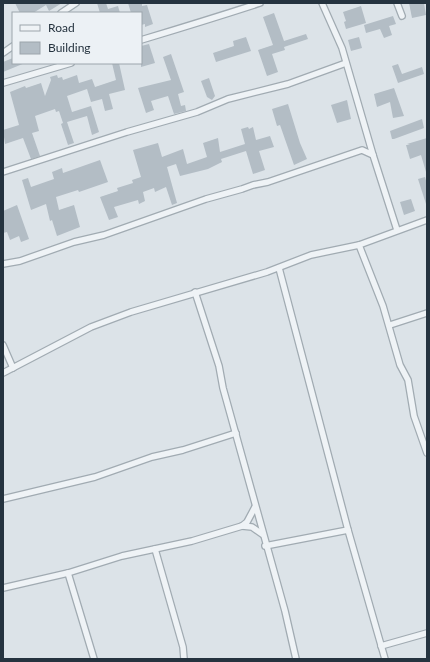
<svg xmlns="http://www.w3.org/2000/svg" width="430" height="662" viewBox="0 0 430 662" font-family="Lato,sans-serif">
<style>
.building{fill:#b3bdc5}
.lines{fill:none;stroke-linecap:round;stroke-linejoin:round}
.minor-casing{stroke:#a1abb2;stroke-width:8}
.minor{stroke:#eff3f6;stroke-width:5.5}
</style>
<rect width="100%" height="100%" fill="#dce3e8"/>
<g class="building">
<polygon points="15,3 62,3 49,11 46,5 33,13 20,13"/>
<polygon points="97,3 106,3 108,9 118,6 120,13 100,13"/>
<polygon points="128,3 142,3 142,6 147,5 153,24 145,27 145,24 141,25 141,13 131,13"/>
<polygon points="409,3 424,3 426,15 412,18"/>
<polygon points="361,6 366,23 346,29 344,22 346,21 343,12"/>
<polygon points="274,13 284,41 306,34 308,39 284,47 285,50 272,54 278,72 267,76 258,50 273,45 263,17"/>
<polygon points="393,16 396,24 389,26 392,35 384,38 380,29 366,33 364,25"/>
<polygon points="246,37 251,51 216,62 213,53 234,46 233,41"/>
<polygon points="359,37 362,48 351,51 348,40"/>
<polygon points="149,44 155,63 141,67 141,46"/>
<polygon points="171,54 184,92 178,94 181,106 185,105 186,111 174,114 168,96 151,101 154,110 146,113 138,88 171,80 163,57"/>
<polygon points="13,58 13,63 25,63 3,72 3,62"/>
<polygon points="112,63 119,63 125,90 109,94 113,109 105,111 102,99 91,102 87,89 67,96 72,112 91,106 99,132 92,135 87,116 67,122 74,143 68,145 61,124 63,123 59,111 56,112 55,109 35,116 39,131 32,133 40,156 31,159 23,138 5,144 3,130 19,125 10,92 25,86 26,88 41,83 45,96 51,80 50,77 57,75 58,78 62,77 63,80 77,75 79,83 92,79 95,87 116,80"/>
<polygon points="398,64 402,74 422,67 424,74 398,83 392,66"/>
<polygon points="209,78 215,96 212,100 207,97 201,81"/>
<polygon points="394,88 404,116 393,118 390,102 377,107 374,94"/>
<polygon points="347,100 351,119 337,123 331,105"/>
<polygon points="288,104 300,143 307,159 294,165 280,125 277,126 272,109"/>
<polygon points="422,119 424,128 394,139 392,139 390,131"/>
<polygon points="248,127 249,129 253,127 256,140 270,136 274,147 259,151 265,170 253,174 246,151 221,159 222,162 208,169 180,176 176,164 167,167 177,203 172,205 166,187 155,192 154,188 143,192 145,201 139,204 138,200 114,207 118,217 109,220 100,197 118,191 117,188 133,183 132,180 141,177 133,150 158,143 162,157 183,149 187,164 207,157 203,143 218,138 220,152 245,144 241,129"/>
<polygon points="427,138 427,172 426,172 421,155 410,159 406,145 410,145 407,144"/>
<polygon points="100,160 108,182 79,192 78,190 56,197 59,210 74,205 80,227 57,236 52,220 50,221 46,204 31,210 22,180 28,178 31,187 54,179 52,172 62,168 63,173"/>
<polygon points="425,177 427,184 426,204 418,179"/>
<polygon points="411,199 415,211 404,215 400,202"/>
<polygon points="17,205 29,239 21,242 19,236 10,240 7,232 3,233 3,211"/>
</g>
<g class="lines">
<defs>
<g id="minor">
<polyline points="322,3 342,48 373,155"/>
<polyline points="397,3 402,16"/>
<polyline points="61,13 76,3"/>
<path d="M141,40C181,28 220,16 260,3"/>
<polyline points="3,53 13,46"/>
<polyline points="3,83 71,63"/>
<polyline points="3,172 127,132 197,112 228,99 288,84 346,63"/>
<polyline points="359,245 383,306 400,365 408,380 414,416 427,453"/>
<polyline points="3,264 20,261 74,242 104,235 206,199 242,189 253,185 268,182 362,150 373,155 397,230"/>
<polyline points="279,268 348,530 385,659"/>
<polyline points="195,292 219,366 223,388 285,611 296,659"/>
<polyline points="390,325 427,313"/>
<polyline points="3,345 13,368"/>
<polyline points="3,373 91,327 131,312 267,272 311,255 359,245 427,220"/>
<polyline points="3,499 95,477 152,457 183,450 236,433"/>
<polyline points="242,526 252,527 262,534"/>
<polyline points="265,546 348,530"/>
<polyline points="155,549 183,647 184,659"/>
<polyline points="68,573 94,659"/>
<polyline points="3,588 68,573 122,556 192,541 242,526 247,522 255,507"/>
<polyline points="381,646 427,633"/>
</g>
</defs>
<use href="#minor" class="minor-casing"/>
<use href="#minor" class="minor"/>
</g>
<rect width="430" height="662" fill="none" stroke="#25333f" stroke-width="8"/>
<rect x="12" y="12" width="130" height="52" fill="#ecf1f5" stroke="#9ca5ac"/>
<rect x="20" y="25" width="20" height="6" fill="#eff3f6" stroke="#9ca5ac"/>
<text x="48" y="32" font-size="12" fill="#25333f">Road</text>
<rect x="20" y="42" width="20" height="12" fill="#b3bdc5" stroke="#9ca5ac"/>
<text x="48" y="52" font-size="12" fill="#25333f">Building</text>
</svg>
